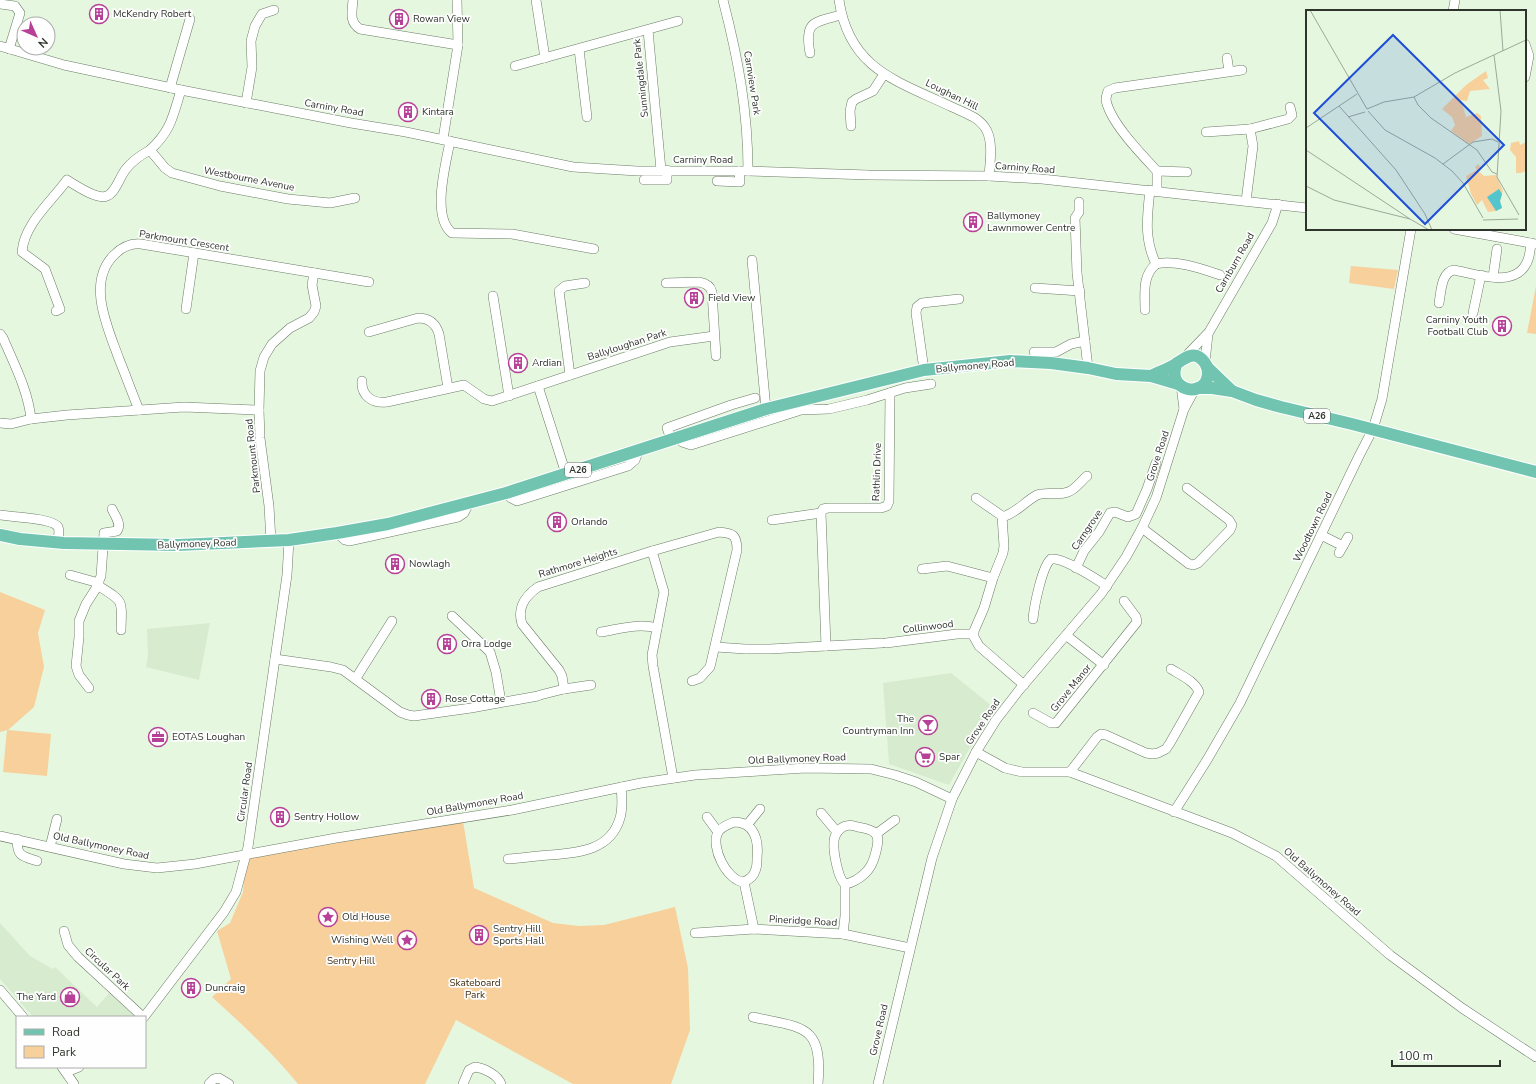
<svg xmlns="http://www.w3.org/2000/svg" width="1536" height="1084" viewBox="0 0 1536 1084" font-family="'Nunito Sans',sans-serif">
<style>
.built{fill:#d7eccf}
.green{fill:#f7d09b}
.lines{fill:none;stroke-linecap:round;stroke-linejoin:round}
.minor-casing{stroke:#6c7b67;stroke-width:10}
.major-casing{stroke:#fff;stroke-width:14}
.minor{stroke:#fff;stroke-width:9}
.major{stroke:#71c5b0;stroke-width:12}
.labels{text-anchor:middle;dominant-baseline:central;stroke-width:3.5;stroke-linejoin:round;paint-order:stroke}
.shield{fill:#fefefe;stroke:#6c716b;stroke-width:1}
.shield-label{font-size:9px;font-weight:bold;fill:#2e342c}
.poi-label{font-size:10px;fill:#2e342c;stroke:#fefefe;text-anchor:start}
.street-label{font-size:10px;fill:#2e342c;stroke:#fefefe}
.park-label{font-size:10px;fill:#422e10;stroke:#fefefe}
.inset-road{fill:none;stroke:#9ca998;stroke-width:1}
.view{fill:#1d4ed8;fill-opacity:0.15;stroke:#1d4ed8;stroke-width:2}
.inset-edge{fill:none;stroke:#2e342c;stroke-width:2}
</style>
<rect width="100%" height="100%" fill="#e6f7e0"/>
<g class="built">
<polygon points="210,623 199,680 146,667 148,655 147,629"/>
<polygon points="951,673 992,706 984,723 949,785 889,764 883,683"/>
<polygon points="0,923 30,956 53,969 55,967 97,1007 110,992 136,1017 33,1017 0,979"/>
</g>
<g class="green">
<polygon points="1351,266 1398,270 1394,289 1349,283"/>
<polygon points="1536,286 1536,334 1527,333"/>
<polygon points="0,592 45,610 38,633 44,667 34,707 8,730 51,734 47,776 3,772 7,730 0,732"/>
<path d="M463,821L474,888L553,923L579,926L604,925L675,907L688,968L690,1030L671,1084H573L456,1020L425,1084H298C272,1052 242,1024 212,997L231,979L217,931L230,923L243,892L246,855Z"/>
</g>
<g class="lines">
<defs>
<g id="minor">
<path d="M353,0C352,12 349,22 360,29L458,45"/>
<polyline points="536,0 545,58"/>
<path d="M723,0C738,58 748,111 748,171"/>
<path d="M839,0C849,69 897,81 952,107C965,113 980,117 987,131C993,144 990,162 989,176"/>
<polyline points="0,4 15,6 20,13 9,49"/>
<polyline points="1453,11 1455,0"/>
<polyline points="648,30 661,170"/>
<polyline points="1525,44 1529,56 1525,77"/>
<polyline points="0,46 64,65 181,90 351,123 406,132 573,167 637,171 748,171 869,175 989,176 1042,179 1307,208"/>
<polyline points="579,49 587,117"/>
<path d="M810,53C804,21 814,22 841,15"/>
<polyline points="1227,58 1229,71"/>
<polyline points="515,66 678,21"/>
<polyline points="170,88 190,19"/>
<path d="M181,90C173,116 171,131 150,150L165,168L172,173L220,186L288,199L330,203L355,198"/>
<polyline points="246,103 252,67 251,41 255,26 262,14 274,10"/>
<polyline points="851,126 850,111 852,102 856,99 873,91 884,74"/>
<polyline points="1206,132 1250,129 1288,119 1292,115 1290,107"/>
<polyline points="443,139 458,45 457,0"/>
<path d="M450,141C446,164 431,216 452,233L512,234L594,249"/>
<polyline points="1157,171 1187,172"/>
<polyline points="644,180 667,180 667,170"/>
<polyline points="717,181 740,182 739,171"/>
<path d="M1157,191V171C1141,154 1110,122 1106,100C1106,96 1107,94 1108,91L1115,88L1242,70"/>
<polyline points="1246,201 1253,146 1250,129"/>
<polyline points="1079,202 1079,212 1075,218 1077,273 1088,368"/>
<polyline points="1454,229 1536,244"/>
<polyline points="752,260 766,409"/>
<path d="M1156,264C1174,259 1202,269 1220,275"/>
<polyline points="1493,277 1497,249"/>
<path d="M666,283L699,282C705,283 710,285 712,292L716,356"/>
<polyline points="1035,288 1080,291"/>
<polyline points="493,296 509,396"/>
<path d="M1439,303C1441,293 1441,272 1454,270C1475,274 1514,288 1526,264C1530,258 1530,250 1531,243"/>
<polyline points="186,309 194,253"/>
<path d="M1145,310C1145,293 1142,276 1156,264C1144,239 1147,217 1150,190"/>
<path d="M56,311L60,309L45,269L22,252C24,224 51,202 67,180C75,185 97,200 107,196C116,192 120,176 126,169C133,160 141,155 150,150"/>
<polyline points="1473,313 1481,275"/>
<path d="M369,332L418,318C429,318 436,324 439,334L448,388"/>
<path d="M0,334L3,338C14,364 28,390 31,419"/>
<polyline points="1034,352 1056,352 1071,344 1085,341"/>
<polyline points="1185,357 1209,332 1272,223 1278,204"/>
<polyline points="1205,362 1208,334"/>
<polyline points="924,370 916,313 917,307 922,303 959,299"/>
<polyline points="570,375 559,291 565,286 585,283"/>
<path d="M362,381C361,396 373,404 387,402L464,385L484,399L492,401L670,342L714,336"/>
<polyline points="538,386 566,474"/>
<polyline points="1181,386 1184,409"/>
<path d="M139,410C132,393 126,376 119,359C108,328 86,283 114,255C122,247 130,243 141,244L369,282"/>
<polyline points="0,423 11,424 31,419 67,415 184,407 259,410"/>
<polyline points="679,437 682,442 691,445 801,410 829,409 867,400 905,388 931,384"/>
<polyline points="671,439 667,428 731,405 755,398"/>
<polyline points="506,493 511,498 517,501 628,466 635,460 639,450"/>
<polyline points="976,498 1002,516 1004,546 1003,553 993,578 984,608 974,631 974,637 979,646 1024,685"/>
<polyline points="821,513 826,646"/>
<path d="M0,515C11,517 53,518 58,527C60,531 58,538 58,542"/>
<path d="M1002,517C1017,513 1024,502 1037,495C1047,491 1058,496 1068,492C1075,490 1081,481 1087,476"/>
<polyline points="772,520 821,513 823,509 828,508 881,508 887,506 889,501 890,393"/>
<polyline points="1142,528 1189,564 1193,565 1198,563 1230,530 1232,525 1229,520 1187,488"/>
<polyline points="337,533 345,540 349,541 458,517 464,513 469,503"/>
<polyline points="1321,535 1343,546"/>
<polyline points="271,541 269,506 260,438 259,410 260,371 264,357 272,344 290,328 309,318 314,312 316,306 312,285 314,273"/>
<polyline points="652,551 664,592 652,655 653,666 673,778"/>
<polyline points="1339,553 1348,537"/>
<polyline points="1076,568 1084,551 1099,532 1110,513 1115,512 1128,517 1136,514 1147,489 1156,463"/>
<polyline points="922,569 947,566 993,578"/>
<polyline points="70,575 99,583"/>
<path d="M97,585C124,602 122,598 121,630"/>
<polyline points="452,616 490,652 496,672 501,702"/>
<path d="M1033,619C1034,607 1042,566 1051,559C1063,557 1096,579 1107,586"/>
<path d="M601,632C619,629 639,623 657,628"/>
<polyline points="1067,636 1104,665"/>
<polyline points="886,643 957,634 973,634"/>
<polyline points="716,647 745,649"/>
<polyline points="747,649 770,649 882,643"/>
<polyline points="275,659 331,667 343,670 400,712 408,715 414,716 471,708 538,696"/>
<polyline points="356,678 392,621"/>
<path d="M89,688L79,675L76,666L79,637V621L86,604L95,590L101,576L104,533L117,531C122,524 115,516 112,509"/>
<path d="M564,689L562,676L559,670L522,624C517,608 524,597 538,587L652,551L719,532C733,533 737,535 737,550L710,667L700,678L692,681"/>
<polyline points="540,695 564,689 591,685"/>
<polyline points="1033,713 1051,723 1056,723 1137,622 1136,617 1124,601"/>
<polyline points="976,752 1005,768 1022,772 1070,772 1232,833 1276,856 1390,955 1462,1008 1536,1057"/>
<path d="M1070,772L1097,737L1101,734L1106,735L1146,753L1153,754L1158,753L1166,749L1170,743L1199,692C1195,681 1180,675 1171,669"/>
<polyline points="1174,812 1207,760 1240,703 1359,456 1373,429 1382,399 1411,229"/>
<polyline points="821,813 837,832"/>
<polyline points="707,817 718,832"/>
<path d="M734,822C755,822 759,841 757,859C757,863 757,868 755,871C754,876 748,880 744,882C727,881 710,847 718,832C721,827 729,824 734,822Z"/>
<polyline points="747,825 760,809"/>
<polyline points="876,834 895,820"/>
<polyline points="0,836 124,864 157,868 195,864 336,838 512,810 641,783 695,775 806,768 871,769 895,775 916,782 952,799"/>
<path d="M17,839C17,856 21,856 37,861"/>
<polyline points="50,847 57,819"/>
<path d="M508,859C522,858 536,856 550,855C579,853 611,850 620,818C623,808 622,797 621,787"/>
<polyline points="744,882 754,929"/>
<polyline points="64,931 68,945 78,957 143,1017"/>
<polyline points="695,933 754,929 843,934 910,948"/>
<path d="M843,934L845,916V884C838,879 833,851 834,842C834,837 837,832 840,829C846,824 851,825 858,827C863,828 871,829 875,833C879,837 878,842 877,847C874,862 870,872 856,880C852,882 849,884 845,884"/>
<polyline points="0,990 23,1017"/>
<polyline points="144,1017 224,912 236,892 248,847 287,575 289,540"/>
<path d="M753,1017C803,1028 823,1024 818,1084"/>
<polyline points="62,1067 74,1084"/>
<polyline points="66,1072 79,1067"/>
<polyline points="209,1084 214,1079 219,1078 229,1084"/>
<path d="M463,1084L469,1070L475,1067C484,1068 498,1075 501,1084"/>
<polyline points="878,1084 932,858 952,799 976,752 996,720 1020,689 1101,594 1126,557 1142,528 1156,498 1184,409 1195,389"/>
</g>
<g id="major">
<polyline points="1207,367 1232,391"/>
<path d="M1151,376C1159,372 1168,369 1176,364C1185,358 1195,349 1205,363C1207,366 1208,370 1208,374C1206,400 1164,391 1177,363"/>
<polyline points="1198,388 1212,388 1232,391 1256,400 1281,407 1352,424 1536,472"/>
<polyline points="0,535 20,539 64,543 178,545 289,540 337,533 388,524 506,493 766,409 924,370 1010,361 1051,363 1088,368 1116,374 1151,376 1178,384"/>
</g>
</defs>
<use href="#minor" class="minor-casing"/>
<use href="#major" class="major-casing"/>
<use href="#minor" class="minor"/>
<use href="#major" class="major"/>
</g>
<defs>
<symbol id="building-ring" viewBox="-11 -11 22 22"><circle r="9.5" fill="#fefefe" stroke="#b74198" stroke-width="1.5"/><path d="M-4-6H4V6H1V3H-1V6H-4ZM-2.5-4.3h1.7v1.8h-1.7ZM.8-4.3h1.7v1.8H.8ZM-2.5-1h1.7V.8h-1.7ZM.8-1h1.7V.8H.8Z" fill="#b74198"/></symbol>
<symbol id="bar-ring" viewBox="-11 -11 22 22"><circle r="9.5" fill="#fefefe" stroke="#b74198" stroke-width="1.5"/><path d="M-6-5H6L.8 .8V4.5H3.5V6h-7V4.5H-.8V.8Z" fill="#b74198"/></symbol>
<symbol id="office-ring" viewBox="-11 -11 22 22"><circle r="9.5" fill="#fefefe" stroke="#b74198" stroke-width="1.5"/><path d="M-6-3h4V-5.5h4V-3h4V5H-6ZM-1-4.5V-3h2v-1.5ZM-6 0V1H6V0Z" fill="#b74198"/></symbol>
<symbol id="supermarket-ring" viewBox="-11 -11 22 22"><circle r="9.5" fill="#fefefe" stroke="#b74198" stroke-width="1.5"/><path d="M-6-5.5h2.5l.6 2H6L4.5 2H-2.5L-4.4-4H-6ZM-1.5 3.2a1.3 1.3 0 1 0 .1 0ZM3 3.2a1.3 1.3 0 1 0 .1 0Z" fill="#b74198"/></symbol>
<symbol id="sight-ring" viewBox="-11 -11 22 22"><circle r="9.5" fill="#fefefe" stroke="#b74198" stroke-width="1.5"/><path d="M0-6L1.8-2.2L6-1.7L2.9 1.2L3.7 5.4L0 3.3L-3.7 5.4L-2.9 1.2L-6-1.7L-1.8-2.2Z" fill="#b74198"/></symbol>
<symbol id="shop-ring" viewBox="-11 -11 22 22"><circle r="9.5" fill="#fefefe" stroke="#b74198" stroke-width="1.5"/><path d="M-5-2.5h2.3a2.7 3.5 0 0 1 5.4 0H5L5.5 6h-11ZM-1.5-2.5h3a1.5 2.3 0 0 0-3 0Z" fill="#b74198"/></symbol>
</defs>
<g fill-rule="evenodd">
<use href="#building-ring" x="88" y="3" width="22" height="22"/>
<use href="#building-ring" x="388" y="8" width="22" height="22"/>
<use href="#building-ring" x="397" y="101" width="22" height="22"/>
<use href="#building-ring" x="962" y="211" width="22" height="22"/>
<use href="#building-ring" x="683" y="287" width="22" height="22"/>
<use href="#building-ring" x="1491" y="315" width="22" height="22"/>
<use href="#building-ring" x="507" y="352" width="22" height="22"/>
<use href="#building-ring" x="546" y="511" width="22" height="22"/>
<use href="#building-ring" x="384" y="553" width="22" height="22"/>
<use href="#building-ring" x="436" y="633" width="22" height="22"/>
<use href="#building-ring" x="420" y="688" width="22" height="22"/>
<use href="#bar-ring" x="917" y="714" width="22" height="22"/>
<use href="#office-ring" x="147" y="726" width="22" height="22"/>
<use href="#supermarket-ring" x="914" y="746" width="22" height="22"/>
<use href="#building-ring" x="269" y="806" width="22" height="22"/>
<use href="#sight-ring" x="317" y="906" width="22" height="22"/>
<use href="#building-ring" x="468" y="924" width="22" height="22"/>
<use href="#sight-ring" x="396" y="929" width="22" height="22"/>
<use href="#building-ring" x="180" y="977" width="22" height="22"/>
<use href="#shop-ring" x="59" y="986" width="22" height="22"/>
</g>
<g class="labels">
<g class="shield">
<rect x="1304" y="409" width="26" height="14" rx="3"/>
<rect x="565" y="463" width="26" height="14" rx="3"/>
</g>
<g class="shield-label">
<text x="1317" y="416">A26</text>
<text x="578" y="470">A26</text>
</g>
<g class="poi-label">
<text x="113" y="14">McKendry Robert</text>
<text x="413" y="19">Rowan View</text>
<text x="422" y="112">Kintara</text>
<text x="987" y="216">Ballymoney<tspan x="987" dy="12">Lawnmower Centre</tspan></text>
<text x="708" y="298">Field View</text>
<text x="1488" y="320" text-anchor="end">Carniny Youth<tspan x="1488" dy="12">Football Club</tspan></text>
<text x="532" y="363">Ardian</text>
<text x="571" y="522">Orlando</text>
<text x="409" y="564">Nowlagh</text>
<text x="461" y="644">Orra Lodge</text>
<text x="445" y="699">Rose Cottage</text>
<text x="914" y="719" text-anchor="end">The<tspan x="914" dy="12">Countryman Inn</tspan></text>
<text x="172" y="737">EOTAS Loughan</text>
<text x="939" y="757">Spar</text>
<text x="294" y="817">Sentry Hollow</text>
<text x="342" y="917">Old House</text>
<text x="493" y="929">Sentry Hill<tspan x="493" dy="12">Sports Hall</tspan></text>
<text x="393" y="940" text-anchor="end">Wishing Well</text>
<text x="205" y="988">Duncraig</text>
<text x="56" y="997" text-anchor="end">The Yard</text>
</g>
<g class="street-label">
<text transform="translate(641 78) rotate(-96)">Sunningdale Park</text>
<text transform="translate(752 83) rotate(81)">Carnview Park</text>
<text transform="translate(952 95) rotate(26)">Loughan Hill</text>
<text transform="translate(334 108) rotate(10)">Carniny Road</text>
<text x="703" y="160">Carniny Road</text>
<text transform="translate(1025 168) rotate(4)">Carniny Road</text>
<text transform="translate(249 179) rotate(11)">Westbourne Avenue</text>
<text transform="translate(184 241) rotate(9)">Parkmount Crescent</text>
<text transform="translate(1235 263) rotate(-60)">Carnburn Road</text>
<text transform="translate(627 345) rotate(-18)">Ballyloughan Park</text>
<text transform="translate(975 366) rotate(-5)">Ballymoney Road</text>
<text transform="translate(253 456) rotate(-96)">Parkmount Road</text>
<text transform="translate(1158 456) rotate(-72)">Grove Road</text>
<text transform="translate(877 472) rotate(-88)">Rathlin Drive</text>
<text transform="translate(1313 527) rotate(-64)">Woodtown Road</text>
<text transform="translate(1087 530) rotate(-56)">Carngrove</text>
<text transform="translate(197 544) rotate(-2)">Ballymoney Road</text>
<text transform="translate(578 563) rotate(-17)">Rathmore Heights</text>
<text transform="translate(928 627) rotate(-7)">Collinwood</text>
<text transform="translate(1071 688) rotate(-51)">Grove Manor</text>
<text transform="translate(983 722) rotate(-56)">Grove Road</text>
<text transform="translate(797 759) rotate(-2)">Old Ballymoney Road</text>
<text transform="translate(245 792) rotate(-82)">Circular Road</text>
<text transform="translate(475 804) rotate(-10)">Old Ballymoney Road</text>
<text transform="translate(101 846) rotate(12)">Old Ballymoney Road</text>
<text transform="translate(1322 882) rotate(41)">Old Ballymoney Road</text>
<text transform="translate(803 921) rotate(3)">Pineridge Road</text>
<text transform="translate(107 969) rotate(43)">Circular Park</text>
<text transform="translate(879 1030) rotate(-77)">Grove Road</text>
</g>
<g class="park-label">
<text x="351" y="961">Sentry Hill</text>
<text x="475" y="983">Skateboard<tspan x="475" dy="12">Park</tspan></text>
</g>
</g>
<g transform="translate(1306 10)">
<rect width="220" height="220" fill="#e6f7e0"/>
<path d="M180,61L182,68L177,70L184,79L164,81L161,91L155,90L160,107L171,103L175,106L176,126L163,134L145,121L149,115L146,107L136,99L160,75ZM213,131L214,135L220,132V161L215,163H210V147L204,140L205,133ZM172,154L175,158L172,161L178,166L190,165L197,181L194,191L196,198L190,201L182,202L176,190L171,195L165,184L160,166L171,160L169,157Z" fill="#f7d09b"/>
<path d="M193,179L196,184L194,191L196,198L190,201L181,187Z" fill="#53c6cd"/>
<path class="inset-road" d="M4,0L61,99M194,0L197,41M188,45L195,101L191,167L213,205M108,87L112,95L125,108L171,140L186,162L191,164M33,96L90,160L119,204L126,220M61,99L78,92L108,87L149,63L220,30M62,101L79,120L129,148L146,161L157,173L177,208M42,107L59,102M0,118L51,84M0,140L104,209M137,154L167,132L186,129L192,132M0,176L28,190L104,209L123,220M177,210L212,209"/>
<path class="view" d="M87,25L198,135L119,214L8,103Z"/>
<rect width="220" height="220" class="inset-edge"/>
</g>
<rect x="16" y="1016" width="130" height="52" fill="#fefefe" stroke="#abadaa"/>
<rect x="24" y="1029" width="20" height="6" fill="#71c5b0" stroke="#abadaa"/>
<text x="52" y="1036" font-size="12" fill="#2e342c">Road</text>
<rect x="24" y="1046" width="20" height="12" fill="#f7d09b" stroke="#abadaa"/>
<text x="52" y="1056" font-size="12" fill="#2e342c">Park</text>
<g transform="translate(36 36) rotate(135)"><circle r="19" fill="#fefefe" stroke="#abadaa"/>
<path d="M0-3L7 15L0 10L-7 15Z" fill="#b74198"/>
<text y="-6" font-size="11" font-weight="bold" text-anchor="middle" fill="#2e342c">N</text>
</g>
<path d="M1392 1060v6h108v-6" fill="none" stroke="#2e342c" stroke-width="2"/>
<text x="1398" y="1060" font-size="12" fill="#2e342c" stroke="#fefefe" stroke-width="3" paint-order="stroke">100 m</text>
</svg>
